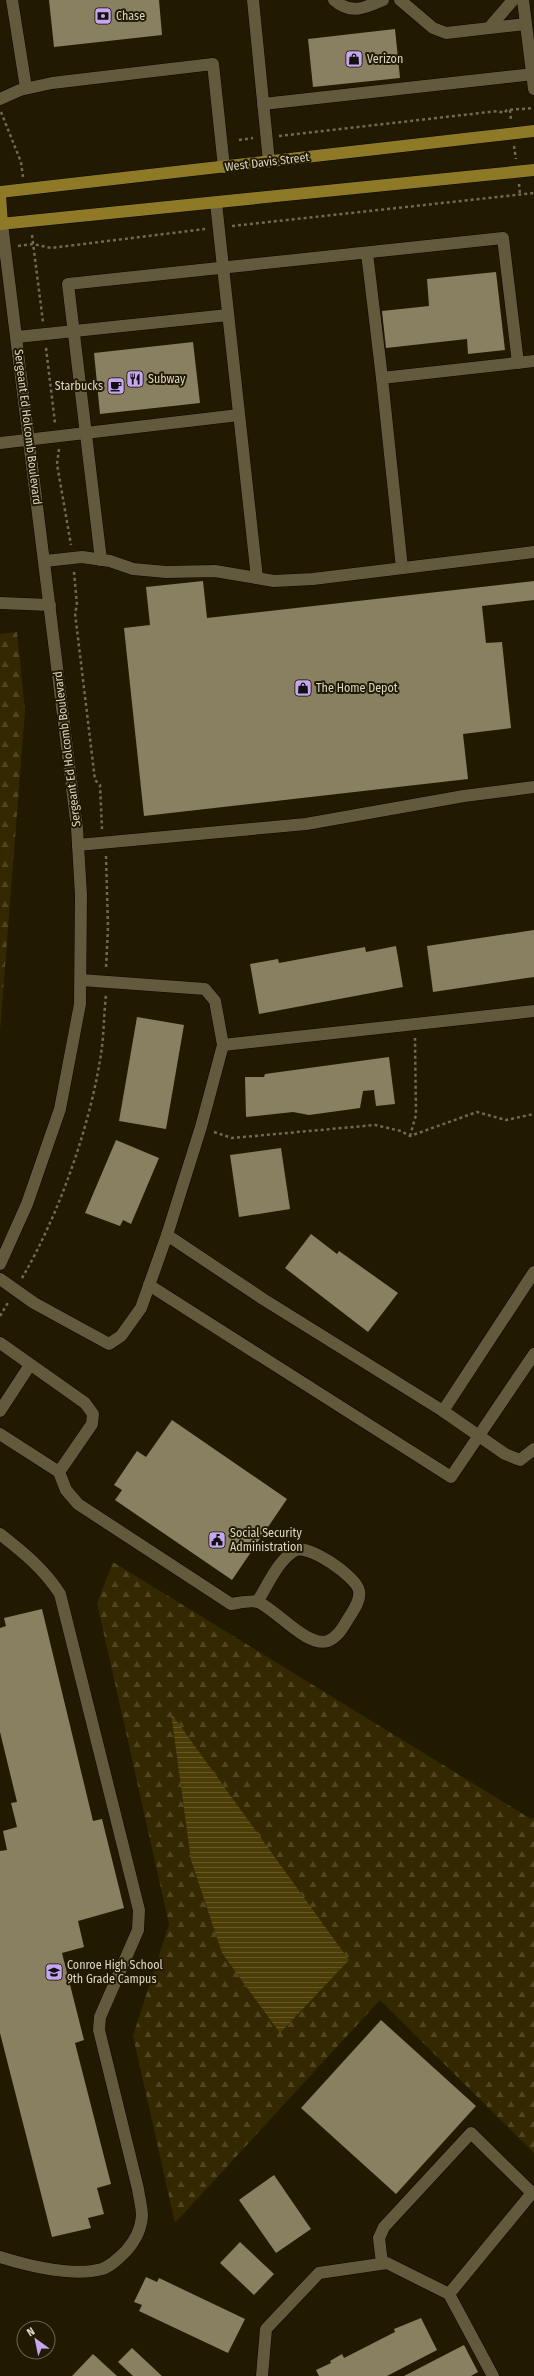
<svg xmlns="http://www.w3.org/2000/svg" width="534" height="2376" viewBox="0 0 534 2376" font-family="'Fira Sans Condensed',sans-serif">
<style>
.forest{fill:url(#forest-firs)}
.water{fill:url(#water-rules)}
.building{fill:#898062}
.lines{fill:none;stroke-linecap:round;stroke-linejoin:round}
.minor-casing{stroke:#0b0500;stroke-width:13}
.major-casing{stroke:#0b0500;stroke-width:13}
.path{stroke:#706954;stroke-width:2.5;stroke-dasharray:3 3;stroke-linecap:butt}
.minor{stroke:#635a3e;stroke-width:12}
.major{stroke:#8e7927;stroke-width:12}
.labels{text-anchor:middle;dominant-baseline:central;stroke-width:4;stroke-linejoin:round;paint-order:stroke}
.poi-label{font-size:12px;fill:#dad6c6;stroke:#221a00;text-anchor:start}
.street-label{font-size:12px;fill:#dad6c6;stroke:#221a00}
</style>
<defs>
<pattern id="forest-firs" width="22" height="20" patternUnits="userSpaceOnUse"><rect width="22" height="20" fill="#332800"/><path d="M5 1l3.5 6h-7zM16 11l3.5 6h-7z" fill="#504624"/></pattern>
<pattern id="water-rules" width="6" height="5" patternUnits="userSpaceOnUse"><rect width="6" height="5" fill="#4b3d05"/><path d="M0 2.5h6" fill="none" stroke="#645828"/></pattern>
</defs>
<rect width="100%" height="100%" fill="#221a00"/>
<g class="forest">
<polygon points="17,632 25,710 0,1031 0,634"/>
<polygon points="113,1562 531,1819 534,1817 534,2153 380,2000 175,2223 133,2036 169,1924 97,1603"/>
</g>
<polygon class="water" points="171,1713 349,1960 280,2033 222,1953 191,1860"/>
<g class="building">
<polygon points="49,0 159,0 162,35 54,47"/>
<polygon points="395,29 400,78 313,87 308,39"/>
<polygon points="496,272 505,350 468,354 467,339 386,348 382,311 429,306 427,279"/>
<polygon points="193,342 200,403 100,414 94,353"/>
<polygon points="203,581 207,618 534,581 534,600 482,606 486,643 502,642 511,728 463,734 468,779 144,816 124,628 150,625 146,587"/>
<polygon points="534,930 534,977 433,992 427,946"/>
<polygon points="396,946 403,987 259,1014 250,964 278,959 279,963 365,947 366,952"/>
<polygon points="137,1017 184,1025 166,1129 119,1121"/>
<polygon points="389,1057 395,1104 376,1106 374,1090 363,1091 360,1108 309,1115 293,1112 246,1117 245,1077 264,1077 265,1074"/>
<polygon points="116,1140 159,1158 131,1224 123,1220 120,1226 85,1213"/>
<polygon points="281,1148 290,1209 239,1217 230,1155"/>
<polygon points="311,1234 337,1254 339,1251 398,1293 368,1332 285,1268"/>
<polygon points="172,1420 287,1499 232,1580 115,1500 122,1490 114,1485 137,1451 146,1457"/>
<polygon points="42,1609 93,1821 102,1819 124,1908 78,1921 84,1947 62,1953 84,2040 75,2043 111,2184 97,2188 104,2214 88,2218 91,2228 52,2237 0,2033 0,1851 7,1850 3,1831 17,1827 11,1803 17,1802 0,1732 0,1628 6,1626 4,1618"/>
<polygon points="381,2020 476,2106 396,2194 301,2108"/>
<polygon points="274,2175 311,2229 276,2253 239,2200"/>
<polygon points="240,2242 274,2274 254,2295 220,2263"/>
<polygon points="146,2277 157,2282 159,2278 245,2319 228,2353 139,2311 142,2305 134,2302"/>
<polygon points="421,2318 437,2350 387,2376 319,2376 316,2370 331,2363 330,2361 342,2354 344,2358 395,2332 394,2329"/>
<polygon points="464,2345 478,2372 471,2376 404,2376"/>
<polygon points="132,2348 162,2376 133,2376 118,2362"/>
<polygon points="93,2354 117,2376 72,2376"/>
</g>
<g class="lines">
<defs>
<g id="minor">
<polyline points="12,0 26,88"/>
<polyline points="253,0 269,162"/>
<path d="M334,0C351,15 365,8 383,0"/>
<polyline points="400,0 433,28 446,33 526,24"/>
<polyline points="523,0 534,89"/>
<polyline points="489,28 513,0"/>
<polyline points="0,99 20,90 52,83 213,64 224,167"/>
<polyline points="263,104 534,74"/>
<polyline points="216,203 257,578"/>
<polyline points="367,253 382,378"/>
<polyline points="17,337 228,315"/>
<polyline points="0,443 239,415"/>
<polyline points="101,560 68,284 503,238 518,363"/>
<polyline points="45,561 82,557 110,561 133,569 166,572 215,571 274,581 313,579 534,552"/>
<polyline points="402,568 382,378 534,361"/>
<polyline points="0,603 50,605"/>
<polyline points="78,845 306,824 464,796 534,787"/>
<polyline points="223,1045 534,1011"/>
<polyline points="167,1235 263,1299 443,1411 534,1272"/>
<polyline points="0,1264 27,1204 60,1109 80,1004 81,895 77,828 2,224"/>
<polyline points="0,1279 34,1303 109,1344 121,1336 141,1308 167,1235 201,1127 223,1045 215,1001 205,989 81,980"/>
<polyline points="149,1285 451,1477 534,1354"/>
<polyline points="0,1343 85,1403 93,1414 92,1424 59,1472 0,1434"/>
<polyline points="0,1411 30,1365"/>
<polyline points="443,1411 505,1454 520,1460 534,1449"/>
<path d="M59,1472L66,1490L78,1504L231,1604C238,1603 251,1600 258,1602C277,1610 307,1648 328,1641C338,1637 343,1627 348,1619C353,1611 361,1601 359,1591C357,1577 307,1542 294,1551C277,1562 268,1585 257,1602"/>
<path d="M0,1534C23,1552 44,1569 60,1594L139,1910L138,1930L100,2017L99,2030L138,2189C139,2197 142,2207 142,2216C141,2230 135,2241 126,2251C119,2258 111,2266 102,2269C74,2277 28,2266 0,2257"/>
<polyline points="382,2263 379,2238 384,2227 471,2133 532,2193 449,2294"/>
<polyline points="262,2376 266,2329 319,2273 387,2263 449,2294 493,2376"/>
</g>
<g id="major">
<polyline points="0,192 534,131"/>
<polyline points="0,195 2,224"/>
<polyline points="0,224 534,170"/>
</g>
</defs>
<use href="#minor" class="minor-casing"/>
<use href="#major" class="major-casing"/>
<g class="path">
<polyline points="510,110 511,120"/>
<polyline points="1,112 21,162 23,177"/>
<polyline points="279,136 498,111 504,113 507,110 534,108"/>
<polyline points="239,140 253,138"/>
<polyline points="514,146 516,159"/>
<polyline points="519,184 520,194"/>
<polyline points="232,226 534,193"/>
<polyline points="32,235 43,322"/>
<polyline points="18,246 33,244 51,248 205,229"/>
<polyline points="46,348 55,423"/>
<polyline points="59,449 57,464 71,545"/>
<polyline points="74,572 77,605 75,613 95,780 100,785 102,829"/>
<polyline points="106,856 108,927 106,968"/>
<polyline points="214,1132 232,1138 375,1125 401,1131 410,1136 477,1112 506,1120 534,1114"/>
<polyline points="410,1136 416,1115 415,1038"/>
<path d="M22,1278C60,1213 92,1121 102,1047C104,1030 104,1012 106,995"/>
<polyline points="0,1316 9,1301"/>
</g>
<use href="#minor" class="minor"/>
<use href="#major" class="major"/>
</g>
<defs>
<symbol id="bank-square" viewBox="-11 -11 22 22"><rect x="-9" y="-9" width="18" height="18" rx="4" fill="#c6a6f0" stroke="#221a00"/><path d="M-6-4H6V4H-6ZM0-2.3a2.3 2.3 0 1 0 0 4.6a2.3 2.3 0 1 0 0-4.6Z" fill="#111"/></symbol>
<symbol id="shop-square" viewBox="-11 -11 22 22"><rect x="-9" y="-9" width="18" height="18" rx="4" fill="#c6a6f0" stroke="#221a00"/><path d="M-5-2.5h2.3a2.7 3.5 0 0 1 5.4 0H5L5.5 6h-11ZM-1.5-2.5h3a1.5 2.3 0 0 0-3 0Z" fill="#111"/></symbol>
<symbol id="restaurant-square" viewBox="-11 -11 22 22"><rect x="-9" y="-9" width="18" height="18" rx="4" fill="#c6a6f0" stroke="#221a00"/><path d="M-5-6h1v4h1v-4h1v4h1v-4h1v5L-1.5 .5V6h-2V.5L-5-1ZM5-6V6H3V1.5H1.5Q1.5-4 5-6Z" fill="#111"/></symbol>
<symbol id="cafe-square" viewBox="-11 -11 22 22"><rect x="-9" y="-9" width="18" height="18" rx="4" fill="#c6a6f0" stroke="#221a00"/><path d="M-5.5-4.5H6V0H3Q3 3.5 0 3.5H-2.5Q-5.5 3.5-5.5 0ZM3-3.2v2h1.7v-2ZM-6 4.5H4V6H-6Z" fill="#111"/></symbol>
<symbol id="civic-square" viewBox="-11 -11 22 22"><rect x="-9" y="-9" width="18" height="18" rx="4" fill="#c6a6f0" stroke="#221a00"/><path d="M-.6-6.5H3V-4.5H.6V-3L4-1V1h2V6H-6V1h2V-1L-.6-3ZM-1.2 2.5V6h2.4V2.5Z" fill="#111"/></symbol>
<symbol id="school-square" viewBox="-11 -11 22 22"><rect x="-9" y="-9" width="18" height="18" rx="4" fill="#c6a6f0" stroke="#221a00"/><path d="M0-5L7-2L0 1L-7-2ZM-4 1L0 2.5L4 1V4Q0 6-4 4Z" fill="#111"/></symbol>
</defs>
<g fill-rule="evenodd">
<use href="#bank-square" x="93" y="6" width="20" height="20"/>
<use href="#shop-square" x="344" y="49" width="20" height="20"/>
<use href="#restaurant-square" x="125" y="369" width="20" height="20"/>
<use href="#cafe-square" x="106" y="376" width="20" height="20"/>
<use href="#shop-square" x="293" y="678" width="20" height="20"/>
<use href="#civic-square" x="207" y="1530" width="20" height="20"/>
<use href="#school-square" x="44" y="1962" width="20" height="20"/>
</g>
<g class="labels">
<g class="poi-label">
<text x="116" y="16">Chase</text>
<text x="367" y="59">Verizon</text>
<text x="148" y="379">Subway</text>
<text x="103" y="386" text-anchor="end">Starbucks</text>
<text x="316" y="688">The Home Depot</text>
<text x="230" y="1533">Social Security<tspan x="230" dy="14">Administration</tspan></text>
<text x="67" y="1965">Conroe High School<tspan x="67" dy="14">9th Grade Campus</tspan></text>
</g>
<g class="street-label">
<text transform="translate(267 162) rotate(-7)">West Davis Street</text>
<text transform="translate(28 427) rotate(83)">Sergeant Ed Holcomb Boulevard</text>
<text transform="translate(67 749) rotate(-97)">Sergeant Ed Holcomb Boulevard</text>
</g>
</g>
<g transform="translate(36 2340) rotate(327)"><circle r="19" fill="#221a00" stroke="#6c654f"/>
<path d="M0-3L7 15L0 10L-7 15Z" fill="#c6a6f0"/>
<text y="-6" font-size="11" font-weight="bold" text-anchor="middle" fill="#dad6c6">N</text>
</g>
</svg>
